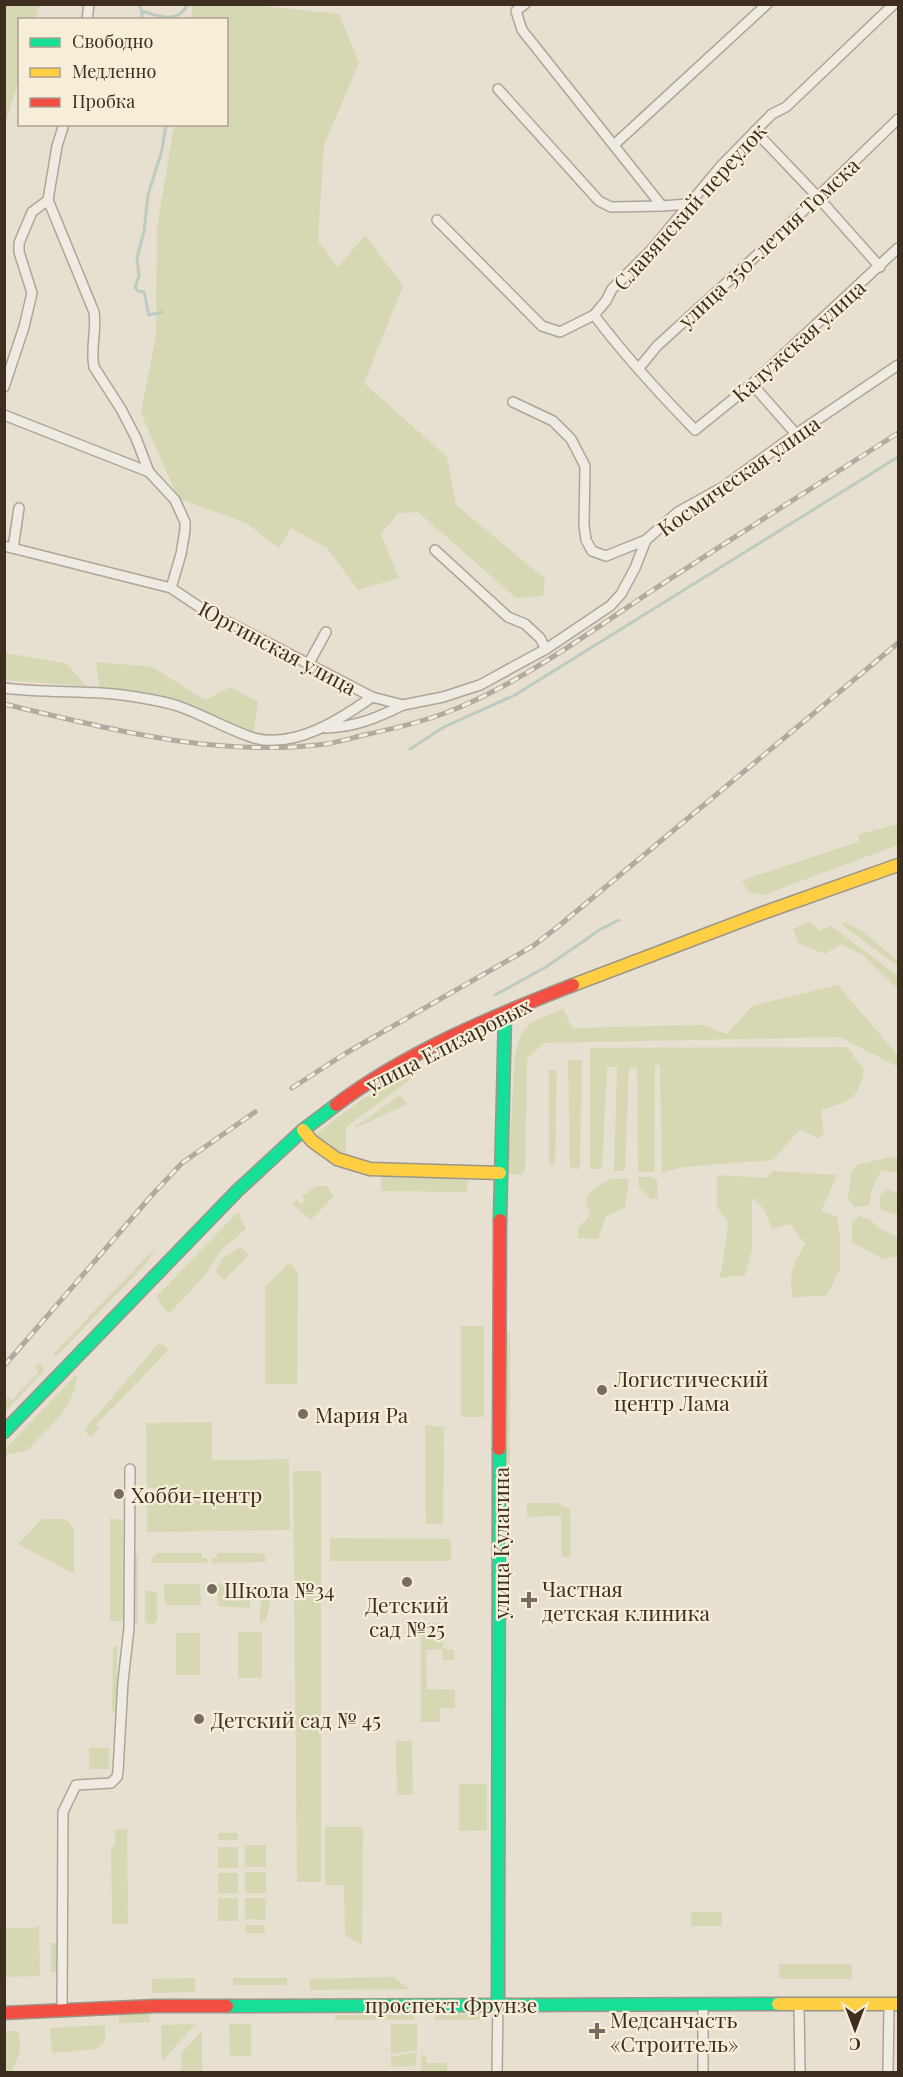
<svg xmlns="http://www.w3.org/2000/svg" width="903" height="2077" viewBox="0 0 903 2077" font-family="'Playfair Display',serif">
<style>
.green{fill:#d6d7b3}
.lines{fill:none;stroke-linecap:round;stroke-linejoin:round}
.stream{stroke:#bcccc2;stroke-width:3}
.street-casing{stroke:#ada599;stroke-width:12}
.fast-casing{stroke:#9c958a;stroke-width:15}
.slow-casing{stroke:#9c958a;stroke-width:15}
.jam-casing{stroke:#9c958a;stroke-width:15}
.street{stroke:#efebe3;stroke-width:9}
.fast{stroke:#16e098;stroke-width:12}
.slow{stroke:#ffcf43;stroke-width:12}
.jam{stroke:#f24e42;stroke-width:12}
.rail-casing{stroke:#afaaa2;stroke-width:5}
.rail{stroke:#f7eed8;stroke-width:3;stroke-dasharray:9;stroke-linecap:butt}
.poi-dot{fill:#786c5e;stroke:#f7eed8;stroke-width:2}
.labels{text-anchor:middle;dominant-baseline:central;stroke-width:4.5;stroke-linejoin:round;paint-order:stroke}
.street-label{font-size:21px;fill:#3d2e20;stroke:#f7eed8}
.poi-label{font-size:21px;fill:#3d2e20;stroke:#f7eed8;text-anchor:start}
</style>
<rect width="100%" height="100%" fill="#e7e0d1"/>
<g class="green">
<polygon points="5,4 39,5 35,19 20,20 19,79 5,125"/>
<polygon points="193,5 251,5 339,14 359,63 324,145 318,241 338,267 365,235 403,286 364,383 447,457 456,505 545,579 543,596 516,598 418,512 398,513 381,534 399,578 358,590 327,548 291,528 279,548 246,523 178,498 141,413 156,335 157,227 174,125 226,124 226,20 191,19"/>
<polygon points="5,653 66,663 86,686 5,680"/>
<polygon points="96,662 152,667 205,700 230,687 258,702 253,733 168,698 100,691"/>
<polygon points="898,824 898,845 763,895 748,892 742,880 858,842 859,834"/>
<polygon points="809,922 820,931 831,926 898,976 898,989 863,955 841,944 825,954 798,943 793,929"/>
<polygon points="845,922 862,931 898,961 898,966 842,925"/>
<path d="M838,985L898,1056V1064L896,1066L840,1037L544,1043L527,1059L525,1169L522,1175L508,1173L515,1055C522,1021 534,1021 563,1009L572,1028L703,1025L727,1034L752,1006Z"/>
<path d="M847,1047L864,1070C859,1101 848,1101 821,1110L824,1135L817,1138L800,1129L773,1160L682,1167L662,1173L660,1065H655L654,1172H638L637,1067L629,1068L625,1171H614L617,1067H607L602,1169H590V1048Z"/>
<polygon points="568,1060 582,1060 580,1165 577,1169 570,1168"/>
<polygon points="425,1064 407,1082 346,1127 346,1152 340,1156 317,1138 318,1132 363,1099"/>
<polygon points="549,1070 557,1070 555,1165 549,1164"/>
<polygon points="400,1095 408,1104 356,1128 355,1127"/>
<polygon points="893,1156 898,1159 898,1173 881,1170 871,1192 869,1205 855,1207 848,1199 851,1172 857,1165"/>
<path d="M773,1171L837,1175L821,1211L837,1217L840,1236V1269L827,1295L793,1298C788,1273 793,1266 805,1244L790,1224L772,1229L764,1209L752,1198V1249L745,1275L719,1278L722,1268L728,1223L717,1207V1175L766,1178Z"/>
<polygon points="381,1174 468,1177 467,1192 381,1191"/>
<polygon points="638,1177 651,1177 657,1180 658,1198 651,1199 639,1187"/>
<polygon points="610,1179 629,1179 625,1208 606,1216 598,1239 578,1238 578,1227 590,1216 586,1200 593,1189"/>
<polygon points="317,1186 327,1186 333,1197 311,1220 293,1205 297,1200 301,1204 305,1200 302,1196"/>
<polygon points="887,1189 898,1193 898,1215 881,1210 879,1197"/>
<polygon points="238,1212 246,1229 221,1250 205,1275 170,1313 162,1307 157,1296"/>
<polygon points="859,1216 868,1218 878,1227 898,1238 898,1256 883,1259 852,1242 852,1223"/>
<polygon points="158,1245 145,1265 56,1357 53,1354"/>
<polygon points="240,1247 249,1255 224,1280 216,1271 222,1259"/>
<polygon points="290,1263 298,1273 297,1384 265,1384 265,1286"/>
<rect x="461" y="1326" width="23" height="91"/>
<rect x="507" y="1333" width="3" height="157"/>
<polygon points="159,1343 169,1349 96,1425 99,1429 90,1437 84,1430"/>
<polygon points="39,1363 44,1369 42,1373 5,1412 5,1401 8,1397 12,1400 38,1373 35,1367"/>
<path d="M75,1376H77C75,1407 48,1427 29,1449L22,1452L5,1455V1449Z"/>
<polygon points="212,1422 212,1460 289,1459 290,1530 147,1532 147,1499 155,1499 155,1488 147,1488 146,1423"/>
<polygon points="425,1425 444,1427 443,1524 426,1524"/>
<polygon points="293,1471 321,1471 321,1882 297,1882"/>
<polygon points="527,1503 556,1503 570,1509 571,1557 562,1557 561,1516 527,1517"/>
<polygon points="110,1518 123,1520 124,1619 122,1621 110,1621"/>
<polygon points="42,1519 66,1519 74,1529 74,1574 18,1544"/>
<polygon points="330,1538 451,1539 451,1561 330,1561"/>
<polygon points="157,1553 202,1553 202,1558 207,1558 207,1563 151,1563 152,1558"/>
<polygon points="217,1553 260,1553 265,1555 266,1562 212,1563 212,1558 217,1558"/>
<polygon points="138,1554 138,1625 137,1625 134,1623 134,1555"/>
<polygon points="164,1584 200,1584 201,1605 165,1605"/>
<polygon points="217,1584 250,1584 250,1608 218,1606"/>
<polygon points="148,1590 157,1592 157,1621 154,1624 148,1624 145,1621 145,1592"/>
<polygon points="261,1591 273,1591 266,1619 260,1624"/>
<polygon points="421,1623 443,1623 443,1649 454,1650 454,1660 443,1660 442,1649 426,1650 427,1689 455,1690 455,1708 440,1708 440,1722 421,1722"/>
<rect x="238" y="1632" width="24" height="46"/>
<rect x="176" y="1633" width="24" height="42"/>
<polygon points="113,1646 117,1646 117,1712 112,1712"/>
<polygon points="396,1741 412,1741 413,1795 397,1795"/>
<rect x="89" y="1748" width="20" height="21"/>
<polygon points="459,1784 487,1784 487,1830 459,1831"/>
<polygon points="325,1827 363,1827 362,1945 345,1935 344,1885 325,1885"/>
<polygon points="115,1829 127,1829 128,1924 112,1924 111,1846 115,1845"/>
<rect x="218" y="1833" width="20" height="7"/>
<rect x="245" y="1845" width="21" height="22"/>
<rect x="218" y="1847" width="20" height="21"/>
<rect x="245" y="1872" width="21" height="21"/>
<rect x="218" y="1873" width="20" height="20"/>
<rect x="218" y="1898" width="20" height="23"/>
<polygon points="245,1898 266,1898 265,1920 245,1919"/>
<rect x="691" y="1912" width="31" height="14"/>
<polygon points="246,1925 265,1925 265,1933 245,1933"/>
<polygon points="36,1926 39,1926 40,1976 5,1977 5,1928 35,1928"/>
<rect x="51" y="1943" width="8" height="29"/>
<rect x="779" y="1964" width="73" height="15"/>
<polygon points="394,1977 409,1989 310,1990 310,1979"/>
<polygon points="195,1978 195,1992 152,1993 152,1979"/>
<rect x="233" y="1978" width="54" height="7"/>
<polygon points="150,2013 150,2022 119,2023 119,2014"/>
<rect x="435" y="2014" width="45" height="6"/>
<rect x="335" y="2015" width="79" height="5"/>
<polygon points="195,2024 162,2062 161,2025"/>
<polygon points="229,2024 251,2024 251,2056 230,2056"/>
<polygon points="391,2024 417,2024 417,2050 391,2054"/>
<polygon points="105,2025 105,2043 102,2043 98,2049 52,2053 50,2028"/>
<polygon points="5,2031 19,2031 20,2051 12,2072 5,2072"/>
<polygon points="202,2031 202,2072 181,2072 182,2052"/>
<polygon points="417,2052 416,2063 414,2066 391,2067 391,2057"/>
<polygon points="421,2055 426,2055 427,2063 447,2063 447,2072 421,2072"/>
</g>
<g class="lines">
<g class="stream">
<polyline points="140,4 143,20"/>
<path d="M142,11C159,17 178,24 188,4"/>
<polyline points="162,312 149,315 144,292 138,291 135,287 139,276 137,258 144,231 148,195 162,150 166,124"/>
<polyline points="410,749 444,727 515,695 898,457"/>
<polyline points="495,995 546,967 601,929 619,920"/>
</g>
<defs>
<g id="street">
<polyline points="525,4 516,11 522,30 662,206 688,204"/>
<polyline points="87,20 89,4"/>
<polyline points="498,89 599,201 611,207 662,206"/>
<polyline points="755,131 817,196 880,267"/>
<polyline points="615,144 767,4"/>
<path d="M48,200L94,312C97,330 90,349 94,367L121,409L136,438L149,472"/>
<polyline points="437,220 542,326 560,332 594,315 606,301 612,289 652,249 720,167 772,114 786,107 894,4"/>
<path d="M594,315C625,356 659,393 695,430L752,384L898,248"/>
<polyline points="639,368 657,346 768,245 898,119"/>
<polyline points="752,384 796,434"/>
<polyline points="4,387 24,327 32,293 19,252 19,243 32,212 48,200 57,146 64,124"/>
<polyline points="513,402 553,421 571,439 585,466 584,525 586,540 592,551 606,556 646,540"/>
<polyline points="4,415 149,472 175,500 185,522 185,530 181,554 171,588"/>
<polyline points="4,546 171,588 201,608 372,697 403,705 443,697 480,685 546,649 610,606 621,594 635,568 646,540 678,512 723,487 796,434 898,365"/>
<polyline points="13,548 19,508"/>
<polyline points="435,550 508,617 525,624 540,638 546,649"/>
<polyline points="309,663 326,632"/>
<path d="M4,688C50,694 97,689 142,698C154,700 166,702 178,706C204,715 228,730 254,738C295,749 341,719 372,697"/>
<path d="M326,728C355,727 377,718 403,705"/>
<polyline points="799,2004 800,2072"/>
<polyline points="62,2010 63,1812 76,1785 111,1783 117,1777 118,1771 123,1681 129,1628 130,1469"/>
<polyline points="497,2072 498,2004"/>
<polyline points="703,2072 703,2004"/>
<polyline points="888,2072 889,2004"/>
</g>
<g id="fast">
<polyline points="500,1220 505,1014"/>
<polyline points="4,1432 237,1191 303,1130 336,1105"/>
<polyline points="498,2004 499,1449"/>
<polyline points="227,2006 778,2004"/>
</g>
<g id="slow">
<polyline points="573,985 760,914 898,865"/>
<polyline points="303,1130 312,1141 337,1159 370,1169 500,1173"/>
<polyline points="778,2004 898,2004"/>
</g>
<g id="jam">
<path d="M336,1105C405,1053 493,1016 573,985"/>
<polyline points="499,1449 500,1220"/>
<polyline points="4,2013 155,2006 227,2006"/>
</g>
</defs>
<use href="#street" class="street-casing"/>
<use href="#fast" class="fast-casing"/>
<use href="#slow" class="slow-casing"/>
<use href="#jam" class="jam-casing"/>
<use href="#street" class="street"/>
<use href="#fast" class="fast"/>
<use href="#slow" class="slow"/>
<use href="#jam" class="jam"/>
<defs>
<g id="rail">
<path d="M4,704C111,729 215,758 326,744C339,742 352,738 364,735C392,729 419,723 445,713C517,686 590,632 653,590C734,537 817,485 898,433"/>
<polyline points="292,1088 346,1053 533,946 560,925 898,643"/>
<polyline points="4,1366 152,1195 182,1163 255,1112"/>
</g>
</defs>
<use href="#rail" class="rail-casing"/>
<use href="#rail" class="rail"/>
</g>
<g class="poi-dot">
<circle cx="602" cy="1390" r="6"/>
<circle cx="303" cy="1414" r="6"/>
<circle cx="119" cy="1494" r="6"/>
<circle cx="407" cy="1582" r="6"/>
<circle cx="212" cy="1589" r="6"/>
<path d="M526 1591h6v6h6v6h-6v6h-6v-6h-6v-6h6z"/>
<circle cx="199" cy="1719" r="6"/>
<path d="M594 2022h6v6h6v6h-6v6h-6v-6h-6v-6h6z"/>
</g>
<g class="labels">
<g class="street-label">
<text transform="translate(689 206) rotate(-48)">Славянский переулок</text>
<text transform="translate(768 242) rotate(-43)">улица 350-летия Томска</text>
<text transform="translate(798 340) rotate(-42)">Калужская улица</text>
<text transform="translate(738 475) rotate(-35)">Космическая улица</text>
<text transform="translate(278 647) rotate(28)">Юргинская улица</text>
<text transform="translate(448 1044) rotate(-27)">улица Елизаровых</text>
<text transform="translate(500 1543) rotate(-90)">улица Кулагина</text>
<text x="451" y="2004">проспект Фрунзе</text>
</g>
<g class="poi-label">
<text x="614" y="1378">Логистический<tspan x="614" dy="24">центр Лама</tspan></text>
<text x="315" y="1414">Мария Ра</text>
<text x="131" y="1494">Хобби-центр</text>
<text x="542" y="1588">Частная<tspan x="542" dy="24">детская клиника</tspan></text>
<text x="224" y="1589">Школа №34</text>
<text x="407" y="1604" text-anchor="middle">Детский<tspan x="407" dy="24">сад №25</tspan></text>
<text x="211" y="1719">Детский сад № 45</text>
<text x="610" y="2019">Медсанчасть<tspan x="610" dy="24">«Строитель»</tspan></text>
</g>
</g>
<rect width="903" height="2077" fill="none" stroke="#3d2e20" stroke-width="12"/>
<rect x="18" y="18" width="210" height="108" fill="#f7eed8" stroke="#ada18e" stroke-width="1.5"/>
<rect x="30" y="38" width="30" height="9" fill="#16e098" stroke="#ada18e" stroke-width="1.5"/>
<text x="72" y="48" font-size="18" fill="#3d2e20">Свободно</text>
<rect x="30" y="68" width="30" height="9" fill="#ffcf43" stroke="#ada18e" stroke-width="1.5"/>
<text x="72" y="78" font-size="18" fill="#3d2e20">Медленно</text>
<rect x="30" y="98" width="30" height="9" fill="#f24e42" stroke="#ada18e" stroke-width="1.5"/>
<text x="72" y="108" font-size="18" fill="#3d2e20">Пробка</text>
<g transform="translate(855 2029) rotate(180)" stroke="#f7eed8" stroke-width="4.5" paint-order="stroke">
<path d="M0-4.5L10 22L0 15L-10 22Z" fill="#3d2e20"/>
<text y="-9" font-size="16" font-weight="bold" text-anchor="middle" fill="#3d2e20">С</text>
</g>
</svg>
